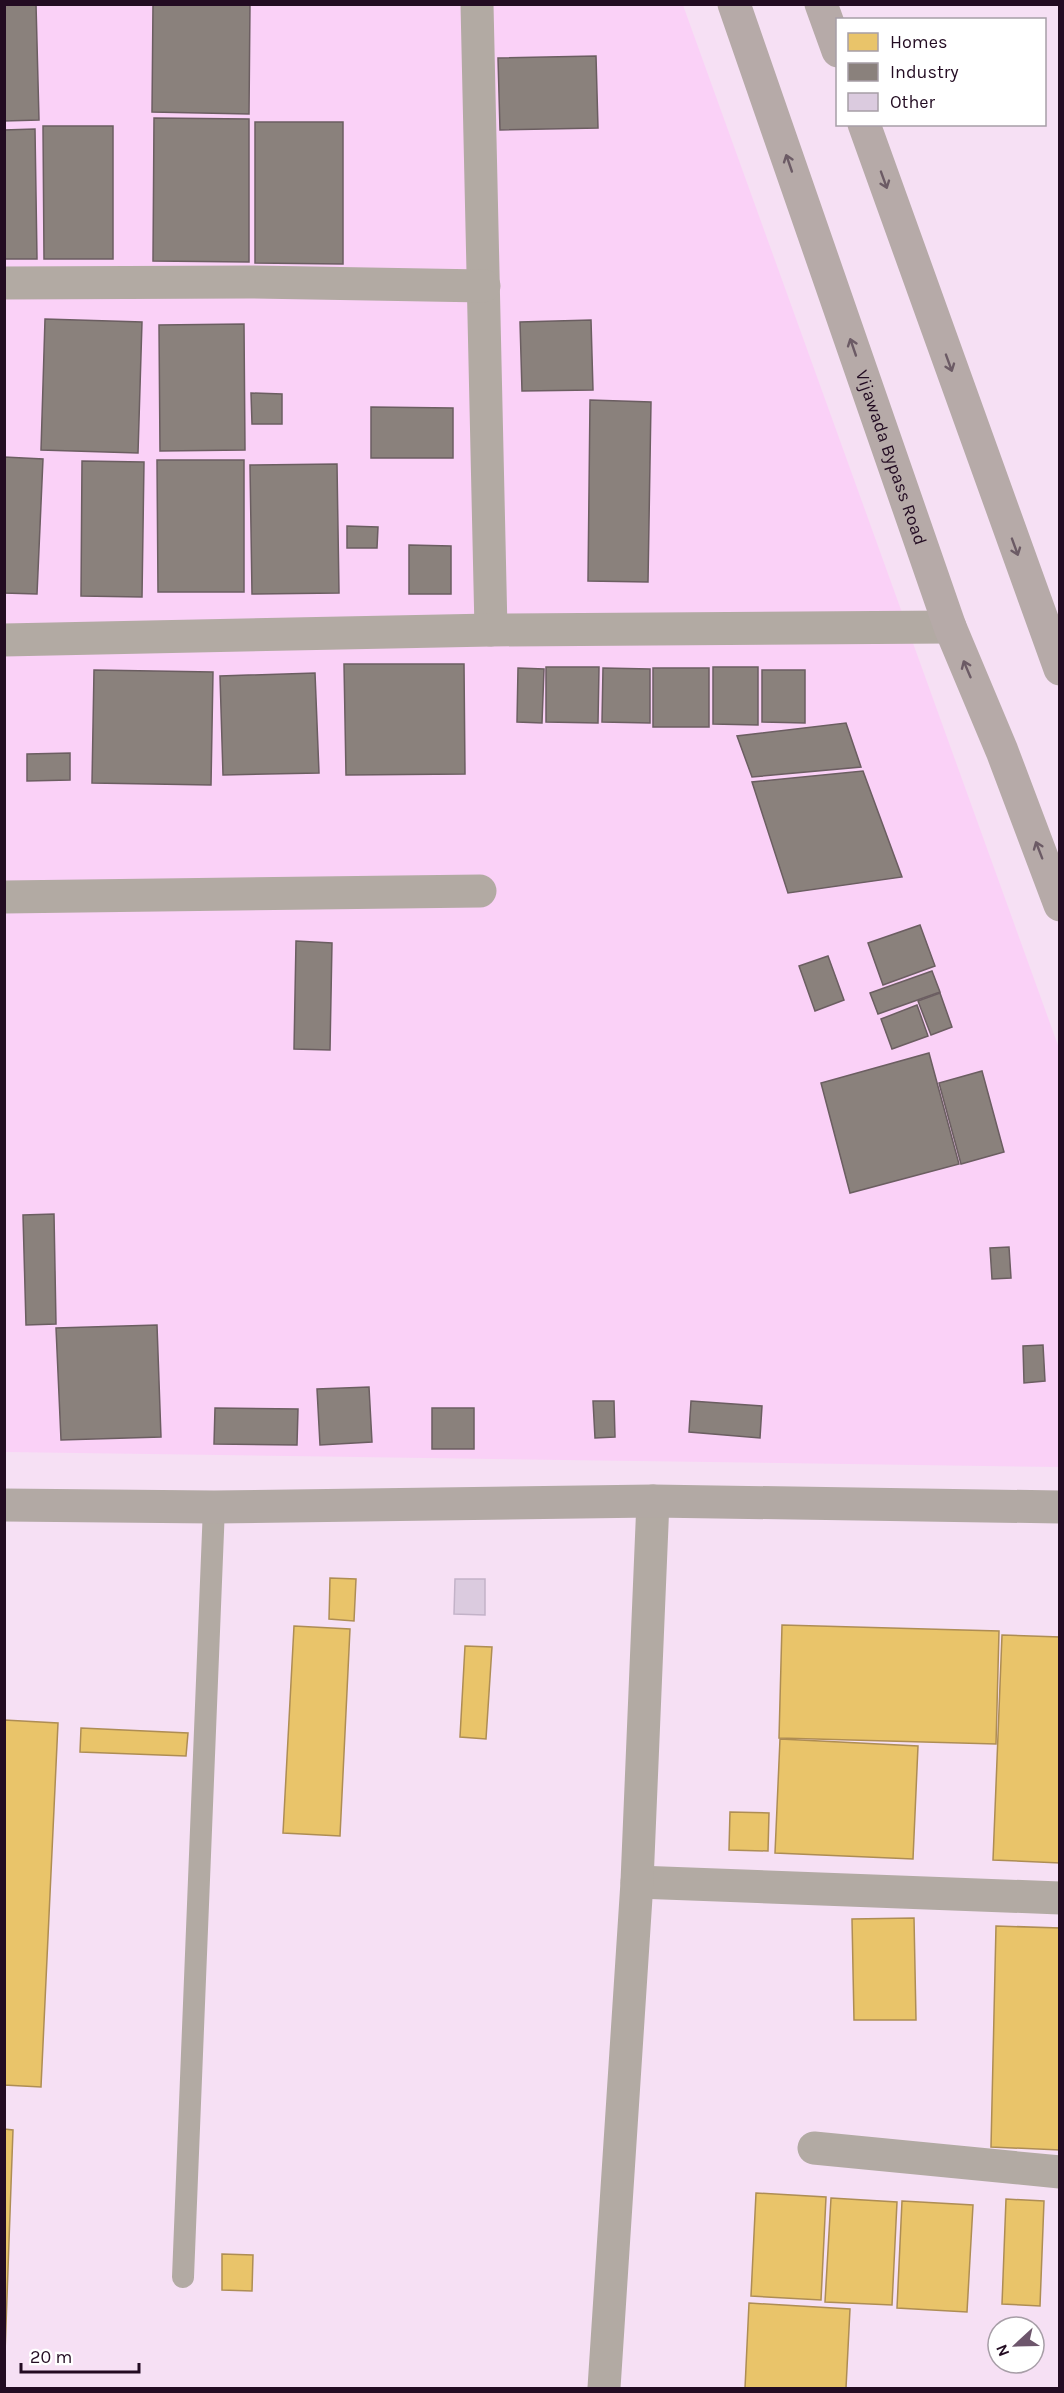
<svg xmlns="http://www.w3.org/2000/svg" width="1064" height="2393" viewBox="0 0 1064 2393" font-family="Karla,sans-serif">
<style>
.built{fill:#fad1f7}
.homes{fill:#e9c46a;stroke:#ae8d54;stroke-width:1.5}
.industry{fill:#8a817c;stroke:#6b5e61;stroke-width:1.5}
.building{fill:#dbcbdf;stroke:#c3b2c8;stroke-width:1.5}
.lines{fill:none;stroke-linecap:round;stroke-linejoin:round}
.lane{stroke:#b2aaa3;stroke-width:22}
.street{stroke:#b2aaa3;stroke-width:33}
.secondary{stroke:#b2a9a4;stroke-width:33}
.primary{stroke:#b6aaa8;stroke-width:33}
.oneway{stroke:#6c5b65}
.labels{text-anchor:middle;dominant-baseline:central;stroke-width:6;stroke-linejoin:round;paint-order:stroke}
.street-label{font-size:18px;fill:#230c22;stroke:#fff}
</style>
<rect width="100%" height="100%" fill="#f6e0f4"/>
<polygon class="built" points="5,5 683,5 1059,1048 1059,1467 5,1452"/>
<g class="homes">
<polygon points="330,1578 356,1579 354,1621 329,1619"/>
<polygon points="782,1625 999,1631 996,1744 779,1738"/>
<polygon points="294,1626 350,1629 340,1836 283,1833"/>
<polygon points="1002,1635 1060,1637 1060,1863 993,1860"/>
<polygon points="465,1646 492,1647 486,1739 460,1737"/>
<polygon points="4,1720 58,1723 41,2087 4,2085"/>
<polygon points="81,1728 188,1733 186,1756 80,1752"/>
<polygon points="780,1739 918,1746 913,1859 775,1853"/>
<polygon points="730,1812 769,1813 768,1851 729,1850"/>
<polygon points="914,1918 916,2020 854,2020 852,1919"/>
<polygon points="996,1926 1060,1928 1060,2150 991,2147"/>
<polygon points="4,2129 13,2130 4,2381"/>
<polygon points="756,2193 826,2197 821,2300 751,2296"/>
<polygon points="831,2198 897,2202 892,2305 825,2302"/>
<polygon points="1006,2199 1044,2201 1040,2306 1002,2304"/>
<polygon points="902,2201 973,2205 967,2312 897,2308"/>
<polygon points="222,2254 253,2255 252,2291 222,2290"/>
<polygon points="749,2303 850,2309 846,2388 745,2388"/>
</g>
<g class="industry">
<polygon points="4,4 36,4 39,120 4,121"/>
<polygon points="153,4 250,4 249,114 152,112"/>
<polygon points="596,56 598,128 500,130 498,58"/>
<polygon points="154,118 249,119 249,262 153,261"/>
<polygon points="255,122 343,122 343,264 255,263"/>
<polygon points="43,126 113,126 113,259 44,259"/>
<polygon points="35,129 37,259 4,259 4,130"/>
<polygon points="45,319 142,322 138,453 41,450"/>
<polygon points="591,320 593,390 522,391 520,322"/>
<polygon points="244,324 245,450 160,451 159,325"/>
<polygon points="251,393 282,394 282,424 252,424"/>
<polygon points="590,400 651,402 648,582 588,581"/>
<polygon points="371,407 453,408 453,458 371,458"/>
<polygon points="4,457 43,459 37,594 4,593"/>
<polygon points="157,460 244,460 244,592 158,592"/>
<polygon points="82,461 144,462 142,597 81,596"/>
<polygon points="337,464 339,593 252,594 250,465"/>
<polygon points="347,526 378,527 377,548 347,548"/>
<polygon points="409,545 451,546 451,594 409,594"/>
<polygon points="344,664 464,664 465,774 346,775"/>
<polygon points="546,667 599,667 598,723 546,722"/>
<polygon points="713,667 758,667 758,725 713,724"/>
<polygon points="518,668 544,669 542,723 517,722"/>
<polygon points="603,668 650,669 650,723 602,722"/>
<rect x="653" y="668" width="56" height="59"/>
<polygon points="94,670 213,672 211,785 92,783"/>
<polygon points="762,670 805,670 805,723 762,722"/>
<polygon points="315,673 319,773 223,775 220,676"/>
<polygon points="846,723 861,767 752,777 737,736"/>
<polygon points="70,753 70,780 27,781 27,754"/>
<polygon points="863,771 902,877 788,893 752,782"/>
<polygon points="920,925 935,966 883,985 868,943"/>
<polygon points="296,941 332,943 330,1050 294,1049"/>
<polygon points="828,956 844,1000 815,1011 799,966"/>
<polygon points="932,971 940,992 878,1014 870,993"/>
<polygon points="940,993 952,1027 931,1035 918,1001"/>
<polygon points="917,1005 928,1036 892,1049 881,1019"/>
<polygon points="929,1053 959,1164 850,1193 821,1083"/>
<polygon points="982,1071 1004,1152 961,1164 939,1083"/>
<polygon points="54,1214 56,1324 26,1325 23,1215"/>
<polygon points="1009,1247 1011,1278 992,1279 990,1248"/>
<polygon points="157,1325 161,1437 61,1440 56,1328"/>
<polygon points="1043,1345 1045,1381 1024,1383 1023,1346"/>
<polygon points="369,1387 372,1442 320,1445 317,1389"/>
<polygon points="593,1401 614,1401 615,1437 595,1438"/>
<polygon points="691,1401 762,1406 760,1438 689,1432"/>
<polygon points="215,1408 298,1409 297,1445 214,1444"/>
<rect x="432" y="1408" width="42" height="41"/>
</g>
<polygon class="building" points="455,1579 485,1579 485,1615 454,1614"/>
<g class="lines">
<polyline class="lane" points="183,2277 214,1507"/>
<g class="street">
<polyline points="477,4 491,630"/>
<polyline points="4,283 250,282 484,286"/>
<polyline points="4,640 491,630 950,627"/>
<polyline points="4,897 480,891"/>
<polyline points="637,1882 1060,1898"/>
<polyline points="814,2148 1060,2172"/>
<polyline points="604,2388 637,1882 653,1501"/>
</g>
<polyline class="secondary" points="4,1505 214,1507 653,1501 1060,1507"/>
<g class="primary">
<path id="s1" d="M734,4L950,627L1002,751L1060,905"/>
<polyline points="821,4 838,51"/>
<polyline points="864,124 1060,669"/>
</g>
</g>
<defs><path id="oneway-shaft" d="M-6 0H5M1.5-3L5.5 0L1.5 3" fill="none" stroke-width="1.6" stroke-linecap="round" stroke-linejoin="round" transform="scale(1.5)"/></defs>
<g class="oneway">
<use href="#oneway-shaft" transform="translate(789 163) rotate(-109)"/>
<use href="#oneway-shaft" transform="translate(884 180) rotate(70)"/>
<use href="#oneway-shaft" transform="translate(853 347) rotate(-109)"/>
<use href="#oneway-shaft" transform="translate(949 363) rotate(70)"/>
<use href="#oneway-shaft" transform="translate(1015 547) rotate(70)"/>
<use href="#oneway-shaft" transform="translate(967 669) rotate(-113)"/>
<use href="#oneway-shaft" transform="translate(1039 850) rotate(-111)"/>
</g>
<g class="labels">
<g class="street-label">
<text stroke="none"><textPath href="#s1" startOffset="480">Vijawada Bypass Road</textPath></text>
</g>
</g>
<rect width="1064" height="2393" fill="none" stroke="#230c22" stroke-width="12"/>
<rect x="836" y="18" width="210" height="108" fill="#ffffff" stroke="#a79ea7" stroke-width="1.5"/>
<rect x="848" y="33" width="30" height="18" fill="#e9c46a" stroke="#a79ea7" stroke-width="1.5"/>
<text x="890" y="48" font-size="18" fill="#230c22">Homes</text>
<rect x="848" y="63" width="30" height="18" fill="#8a817c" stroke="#a79ea7" stroke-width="1.5"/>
<text x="890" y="78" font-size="18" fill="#230c22">Industry</text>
<rect x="848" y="93" width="30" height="18" fill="#dbcbdf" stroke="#a79ea7" stroke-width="1.5"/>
<text x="890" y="108" font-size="18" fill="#230c22">Other</text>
<g transform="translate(1016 2345) rotate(248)"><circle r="28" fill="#ffffff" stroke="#a79ea7" stroke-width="1.5"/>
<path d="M0-4.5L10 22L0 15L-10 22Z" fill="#6d566c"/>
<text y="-9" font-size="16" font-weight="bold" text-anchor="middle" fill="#230c22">N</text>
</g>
<path d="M21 2363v9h118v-9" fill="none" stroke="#230c22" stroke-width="3"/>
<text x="30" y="2363" font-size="18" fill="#230c22" stroke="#ffffff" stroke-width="4.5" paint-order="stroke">20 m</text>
</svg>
